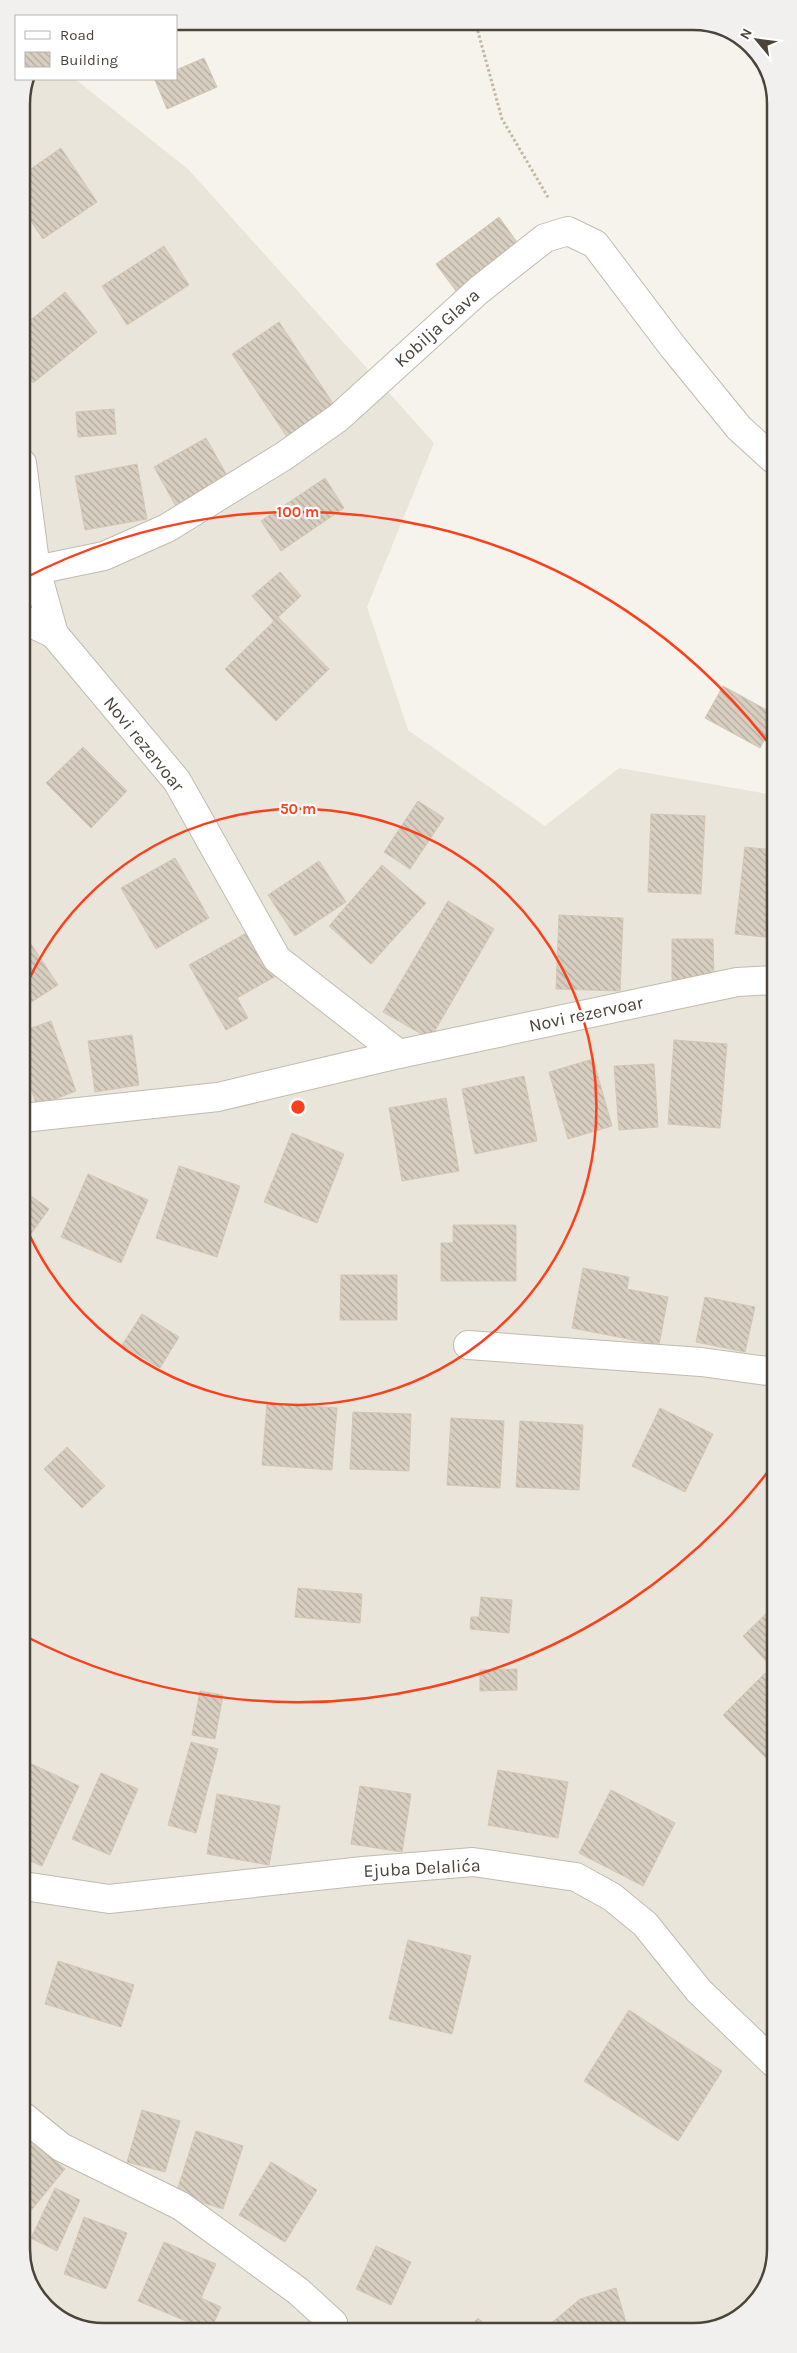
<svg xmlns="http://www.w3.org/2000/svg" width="797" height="2353" viewBox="0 0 797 2353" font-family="Karla,sans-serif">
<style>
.residential{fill:#eae5da}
.building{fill:url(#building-back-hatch);stroke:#d3c7b4}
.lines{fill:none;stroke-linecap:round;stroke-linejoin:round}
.street-casing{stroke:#c2bbae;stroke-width:30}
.path{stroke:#c4b79f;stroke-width:3;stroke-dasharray:2.5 2.5;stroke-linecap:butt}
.street{stroke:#fff;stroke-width:28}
.ring{fill:none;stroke:#fc3f1d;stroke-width:2.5}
.labels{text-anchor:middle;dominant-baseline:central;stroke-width:4.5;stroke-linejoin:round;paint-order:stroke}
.street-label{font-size:18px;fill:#4b4439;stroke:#fff}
.rim{fill:none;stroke:#4b4439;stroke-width:2.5}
.centre{fill:#fc3f1d;stroke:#fff;stroke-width:2.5}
.ring-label{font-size:15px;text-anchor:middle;font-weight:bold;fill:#fc3f1d;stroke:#fff;stroke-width:4.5;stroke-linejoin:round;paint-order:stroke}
</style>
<defs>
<pattern id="building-back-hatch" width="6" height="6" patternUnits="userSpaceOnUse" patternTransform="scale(1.25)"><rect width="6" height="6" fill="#d8cfc1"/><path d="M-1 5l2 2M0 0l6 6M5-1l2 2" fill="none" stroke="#b1aa9e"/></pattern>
</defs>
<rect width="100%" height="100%" fill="#f6f3ec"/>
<polygon class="residential" points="30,79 75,79 189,170 434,443 367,607 408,730 545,826 619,768 774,795 776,2250 760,2297 714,2329 98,2332 50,2311 24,2270 21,99"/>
<g class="building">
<polygon points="204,58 217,87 167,109 155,80 176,79 176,70"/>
<polygon points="61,148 97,202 43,239 22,208 22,175"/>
<polygon points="499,217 519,245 456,291 436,264"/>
<polygon points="164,246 189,285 127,325 102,286"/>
<polygon points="65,292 97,332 33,383 22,368 22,327"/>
<polygon points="279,322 336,408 289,440 232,354"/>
<polygon points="114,409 116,434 78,437 76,412"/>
<polygon points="206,438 229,479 177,508 154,467"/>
<polygon points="137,464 147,519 85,530 75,476"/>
<polygon points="325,478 344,508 281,551 261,521"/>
<polygon points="280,572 301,596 274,621 252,596"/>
<polygon points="278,617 329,669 276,721 225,669"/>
<polygon points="723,686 774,714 774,723 760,748 705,718"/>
<polygon points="83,747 127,791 91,828 46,783"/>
<polygon points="418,801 444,818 410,869 384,852"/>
<polygon points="651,814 705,816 701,894 648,892"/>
<polygon points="745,847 774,850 774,938 735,934"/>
<polygon points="175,858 209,918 156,949 121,888"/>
<polygon points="319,861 346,902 295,936 268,895"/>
<polygon points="382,865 426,903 371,964 329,926"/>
<polygon points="448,901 494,929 430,1039 383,1012"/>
<polygon points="559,915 623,918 620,991 556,989"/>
<polygon points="250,931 276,976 237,998 248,1018 226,1030 189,965"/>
<polygon points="672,939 713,939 714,979 672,980"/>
<polygon points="29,941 58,985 22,1008 22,945"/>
<polygon points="51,1021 76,1091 37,1106 23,1065 23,1031"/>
<polygon points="132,1035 139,1085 95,1092 88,1041"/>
<polygon points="674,1040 727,1044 720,1128 668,1124"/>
<polygon points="593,1059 612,1126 568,1139 549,1072"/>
<polygon points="654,1064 658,1127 619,1130 614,1066"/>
<polygon points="524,1076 537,1141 475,1154 462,1089"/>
<polygon points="446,1098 459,1171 402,1181 389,1108"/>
<polygon points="292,1133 344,1154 317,1223 264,1202"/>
<polygon points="179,1166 240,1186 217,1257 156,1238"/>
<polygon points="88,1174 148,1200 121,1263 61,1237"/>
<polygon points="23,1190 49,1209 23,1245"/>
<polygon points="453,1225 516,1225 516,1281 441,1281 441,1243 453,1243"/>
<polygon points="583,1268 629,1277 627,1289 668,1297 659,1345 572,1328"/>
<polygon points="341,1275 397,1275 397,1320 340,1320"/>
<polygon points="705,1297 755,1307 745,1352 696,1342"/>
<polygon points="142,1314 179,1337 160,1368 122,1345"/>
<polygon points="267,1403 337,1408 332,1470 262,1465"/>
<polygon points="660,1408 713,1434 685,1492 632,1466"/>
<polygon points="353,1412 411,1414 409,1471 350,1469"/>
<polygon points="451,1418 504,1421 500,1488 447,1485"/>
<polygon points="520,1421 583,1425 579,1490 516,1487"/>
<polygon points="67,1447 105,1486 82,1508 44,1469"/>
<polygon points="298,1588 362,1594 360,1623 295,1617"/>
<polygon points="481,1597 512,1600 509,1633 470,1629 471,1617 479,1617"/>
<polygon points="775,1605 775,1671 743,1636"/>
<polygon points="517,1669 517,1690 480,1691 480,1670"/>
<polygon points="765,1673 775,1684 775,1761 772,1764 723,1715"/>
<polygon points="200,1691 223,1695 215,1739 192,1735"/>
<polygon points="191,1742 218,1749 196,1833 168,1825"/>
<polygon points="23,1760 79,1786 42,1866 23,1858"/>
<polygon points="498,1770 568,1782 558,1838 488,1825"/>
<polygon points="101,1773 138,1789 110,1855 72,1839"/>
<polygon points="360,1786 411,1794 402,1852 351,1844"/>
<polygon points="611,1790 675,1823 643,1886 579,1853"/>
<polygon points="217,1794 280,1806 269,1865 207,1854"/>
<polygon points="408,1940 471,1956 452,2034 389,2019"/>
<polygon points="58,1961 134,1985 121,2027 45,2004"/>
<polygon points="629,2010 722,2071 678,2141 584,2081"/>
<polygon points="142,2110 180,2121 165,2172 127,2162"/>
<polygon points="196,2131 243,2146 223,2209 176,2194"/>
<polygon points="32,2142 65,2169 24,2219 24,2153"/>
<polygon points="271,2162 317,2190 285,2242 239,2215"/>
<polygon points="55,2188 80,2200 57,2251 31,2238"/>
<polygon points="84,2217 127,2233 106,2289 64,2274"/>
<polygon points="164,2242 216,2264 201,2298 221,2307 210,2331 138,2301"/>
<polygon points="376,2246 411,2262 391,2305 356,2289"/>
<polygon points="616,2288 628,2329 543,2330 580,2299"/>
<polygon points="478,2318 490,2330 467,2330"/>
</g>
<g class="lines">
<defs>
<g id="street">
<polyline points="22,463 36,570 54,634 177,781 277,959 399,1054"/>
<polyline points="36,570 104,556 167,528 284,456 338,418 479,290 545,238 568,231 595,244 673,347 739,428 773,459"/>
<polyline points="22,619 54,634"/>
<polyline points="23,1118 218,1097 399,1054 737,982 774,980"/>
<polyline points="468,1345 701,1362 775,1372"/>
<polyline points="24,1886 109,1899 363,1871 473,1862 576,1877 612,1897 645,1924 699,1991 776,2065"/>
<polyline points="24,2117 61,2147 181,2206 298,2291 333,2323 331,2331"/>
</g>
</defs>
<use href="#street" class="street-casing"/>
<polyline class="path" points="475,21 502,119 549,199"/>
<use href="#street" class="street"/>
</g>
<g class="ring">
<path d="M23 993A298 298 0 1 1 24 1223"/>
<path d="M773 1465A595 595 0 0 1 23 1635M23 579A595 595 0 0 1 773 749"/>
</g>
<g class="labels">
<g class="street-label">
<text transform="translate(437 328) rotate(-42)">Kobilja Glava</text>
<text transform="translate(144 744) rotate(51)">Novi rezervoar</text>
<text transform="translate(586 1014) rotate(-12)">Novi rezervoar</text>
<text transform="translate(422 1868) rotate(-3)">Ejuba Delalića</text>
</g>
</g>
<path d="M0 0H797V2353H0ZM104 30H693A74 74 0 0 1 767 104V2249A74 74 0 0 1 693 2323H104A74 74 0 0 1 30 2249V104A74 74 0 0 1 104 30Z" fill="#f1f0ef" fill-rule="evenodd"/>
<path class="rim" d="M104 30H693A74 74 0 0 1 767 104V2249A74 74 0 0 1 693 2323H104A74 74 0 0 1 30 2249V104A74 74 0 0 1 104 30Z"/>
<circle cx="298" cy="1107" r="8" class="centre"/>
<g class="ring-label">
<text x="298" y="517">100 m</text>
<text x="298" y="814">50 m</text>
</g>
<rect x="15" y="15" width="162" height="65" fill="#ffffff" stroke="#b7b4b0"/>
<rect x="25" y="31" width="25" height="8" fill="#ffffff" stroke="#b7b4b0"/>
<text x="60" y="40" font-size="15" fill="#4b4439">Road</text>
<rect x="25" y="52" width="25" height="15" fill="url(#building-back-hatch)" stroke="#b7b4b0"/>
<text x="60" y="65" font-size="15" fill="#4b4439">Building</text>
<g transform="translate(757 40) rotate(299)" stroke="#ffffff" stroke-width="4" paint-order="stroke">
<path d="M0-4L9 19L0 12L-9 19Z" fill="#4b4439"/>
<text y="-8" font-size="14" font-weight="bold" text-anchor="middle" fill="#4b4439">N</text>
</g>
</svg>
